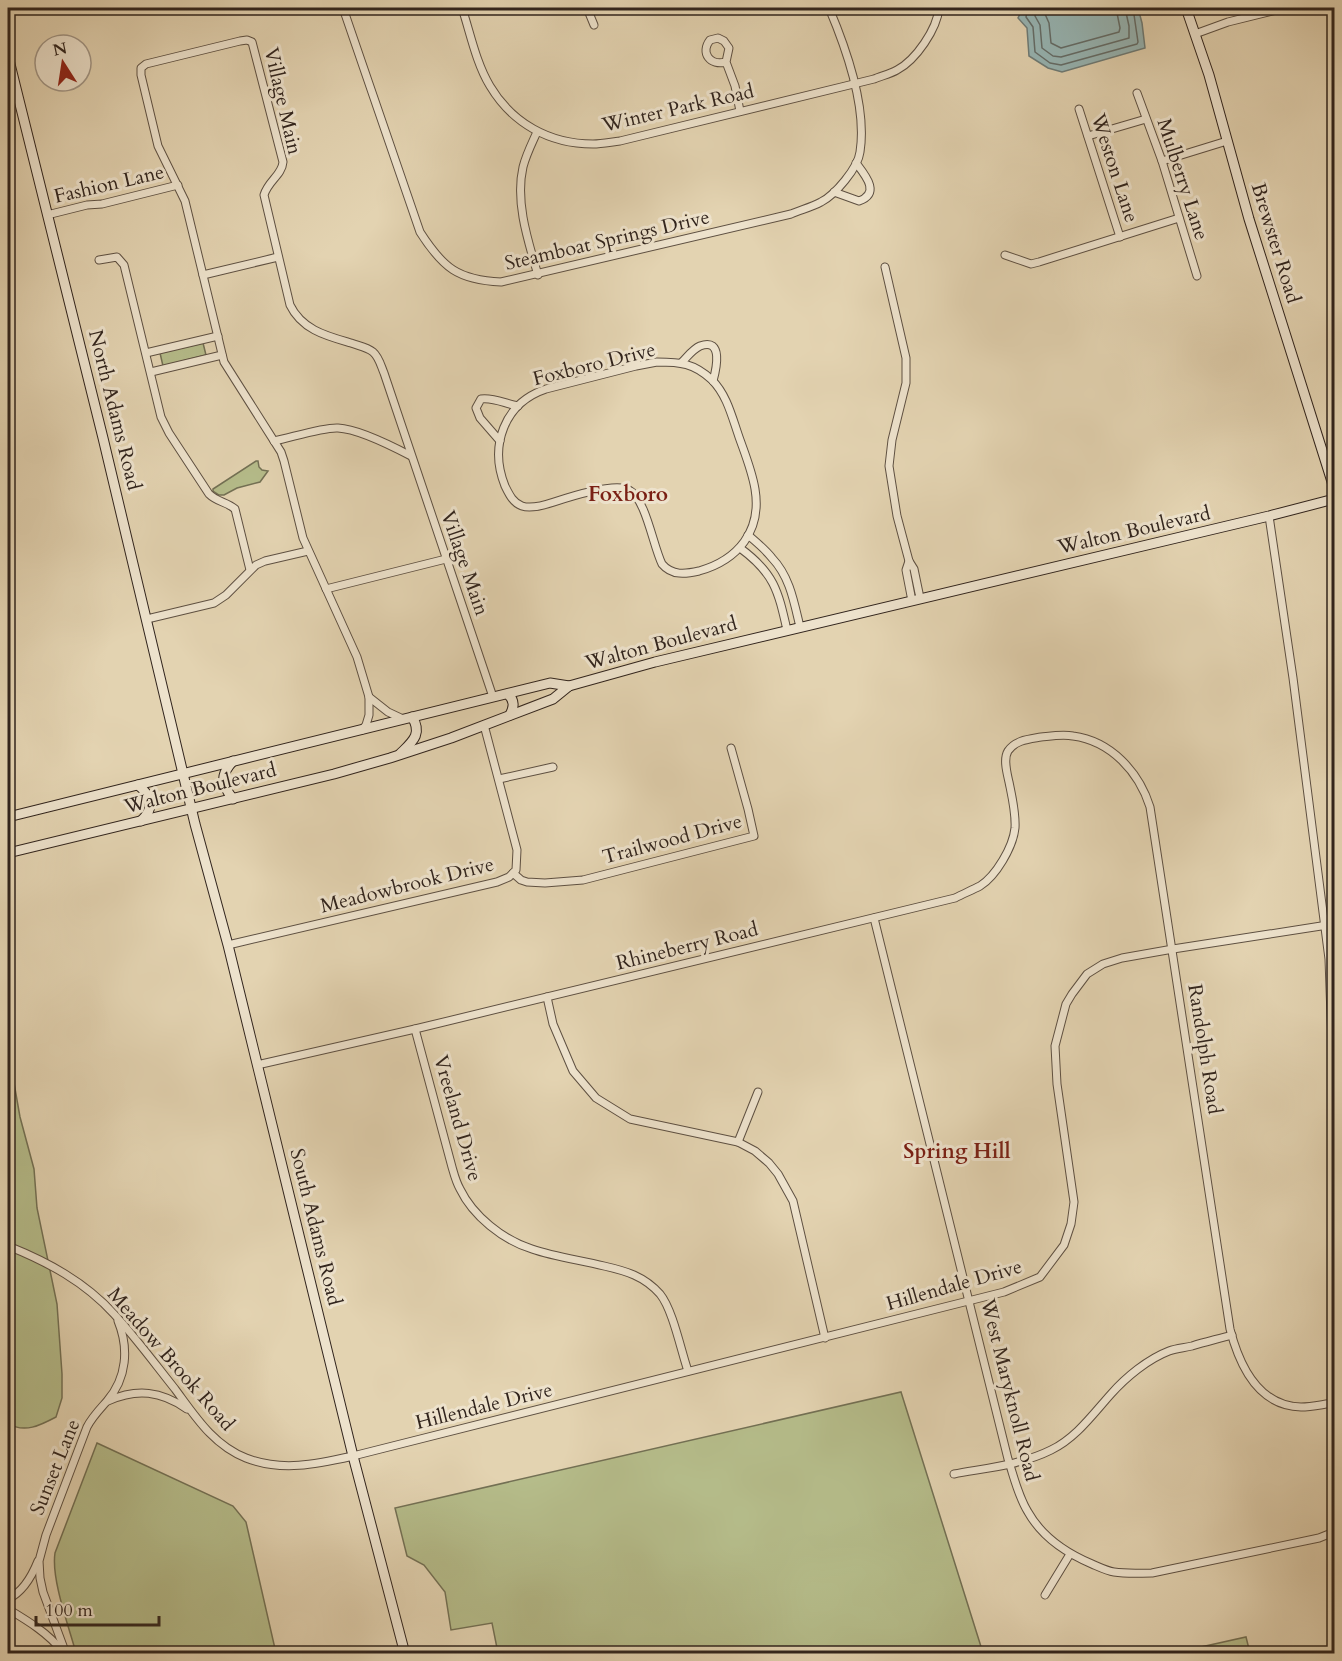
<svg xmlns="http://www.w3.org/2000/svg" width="1342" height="1661" viewBox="0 0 1342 1661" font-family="Cardo,serif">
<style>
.green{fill:#b5bc8a;stroke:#737054;stroke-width:1.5}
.water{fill:#97b6b5;stroke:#6e7c78;stroke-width:1.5}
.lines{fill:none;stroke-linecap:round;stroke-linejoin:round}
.shore{stroke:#646d69;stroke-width:1.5}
.street-casing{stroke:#5e5042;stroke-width:9}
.secondary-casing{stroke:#31241d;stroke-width:11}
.street{stroke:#ede2cc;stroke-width:7}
.secondary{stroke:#ede2cc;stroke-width:9}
.labels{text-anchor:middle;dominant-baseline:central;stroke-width:6;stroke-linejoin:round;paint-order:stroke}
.street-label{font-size:20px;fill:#31241d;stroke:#ede2cc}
.neighbourhood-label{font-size:21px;font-weight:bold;fill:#7a1f14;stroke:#ede2cc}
</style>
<rect width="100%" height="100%" fill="#e3d3b1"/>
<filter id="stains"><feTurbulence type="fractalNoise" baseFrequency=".00333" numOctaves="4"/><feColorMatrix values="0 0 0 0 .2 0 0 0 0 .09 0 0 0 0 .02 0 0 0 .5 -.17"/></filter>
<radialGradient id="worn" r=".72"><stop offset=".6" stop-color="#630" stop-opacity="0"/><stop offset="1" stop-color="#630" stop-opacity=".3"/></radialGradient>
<g class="green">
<polygon points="203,343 206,355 163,366 160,353"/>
<polygon points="256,461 258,461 259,467 262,470 268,471 260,482 237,488 224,495 219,495 213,491 213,489"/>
<path d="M8,1049L20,1117L34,1169L37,1208L57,1304L62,1374V1398L56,1417C41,1425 24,1434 8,1423Z"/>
<polygon points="901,1392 983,1653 498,1653 492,1623 451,1630 445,1592 424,1565 407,1556 395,1508"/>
<path d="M97,1443L233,1506L246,1522L276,1653H76C69,1627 51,1579 55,1553Z"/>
<polygon points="1246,1637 1250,1653 1174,1653"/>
</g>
<polygon class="water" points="1023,8 1138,8 1142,23 1145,48 1062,72 1048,68 1029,56 1027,28 1018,18"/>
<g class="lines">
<g class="shore">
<polyline points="1028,8 1026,17 1033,27 1035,52 1050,63 1061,65 1137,44 1138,42 1133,8"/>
<polyline points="1036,8 1035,16 1040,25 1042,48 1053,56 1061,57 1129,38 1129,26 1125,8"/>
<polyline points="1045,8 1045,14 1049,23 1051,43 1061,48 1119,32 1120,28 1116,8"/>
</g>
<defs>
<g id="street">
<path d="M343,8L420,232C443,268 458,280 501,282L791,214C800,210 812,207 821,202C835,195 858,168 860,152C867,108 846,48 829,8"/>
<path d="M462,8C470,32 476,63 490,86C512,123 549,144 593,144C602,144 611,142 620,141L874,79C881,76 890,74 897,70C916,60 937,29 939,8"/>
<polyline points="587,8 594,25"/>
<polyline points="344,12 357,8"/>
<polyline points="1195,34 1228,22 1285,8"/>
<path d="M726,62C710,66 700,53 710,40L718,38L724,41L729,48L726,62L735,86L740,111"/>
<polyline points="1137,93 1162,161 1197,276"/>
<polyline points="1079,109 1120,237"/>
<path d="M537,132C532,143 526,155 523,167C515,202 528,241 538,275"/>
<polyline points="1088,136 1146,119"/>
<polyline points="1162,161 1227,141"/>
<path d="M834,192L859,201C881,193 865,175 856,163"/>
<polyline points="47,215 87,205 102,204 178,185"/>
<polyline points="1005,255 1031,264 1039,262 1179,218"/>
<path d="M99,260L117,257L124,265L161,417L169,433L209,494C217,502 227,502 235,509L250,570"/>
<polyline points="885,267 906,358 906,383 892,440 889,466 897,516 909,561 914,569 920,598"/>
<polyline points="203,275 278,257"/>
<polyline points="146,353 218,336"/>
<path d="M657,362C680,362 694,363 712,380C727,395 732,417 739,437C745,454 752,471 755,489C762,531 738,560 699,571C686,574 672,576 662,564C653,546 646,499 629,490C616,482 569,497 554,502C545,505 531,509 522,506C513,503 509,494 505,486C489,446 504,403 546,389L636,366Z"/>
<path d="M682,362C687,357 693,349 700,346C724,337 716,370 713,381"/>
<polyline points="151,372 222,355"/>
<path d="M274,441C290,438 323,427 338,428C359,429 392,446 411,456"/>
<path d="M500,441L480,418L476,408L481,399C493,397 506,404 518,406"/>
<polyline points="1269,516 1293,678 1329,959 1334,1101"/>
<path d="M748,535C756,542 765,549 772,558C790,577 794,602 800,627"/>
<path d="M740,548C774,573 778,590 787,630"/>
<polyline points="909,561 906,570 912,601"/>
<polyline points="326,589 446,559"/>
<polyline points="147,619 214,603 226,595 256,565 265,561 308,551"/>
<polyline points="369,697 388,712 403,719"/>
<path d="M362,730L366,725L369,715V697L357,657L303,538L284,461L281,452L224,362L185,201L158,146L141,75V68L146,64L240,41L247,40L252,42L283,162C282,175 268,181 264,195L290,305C302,330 327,336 351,343C359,346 367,347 373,352C379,357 381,366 384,373L493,697"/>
<polyline points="499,779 553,767"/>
<polyline points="513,873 521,880 527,882 545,883 583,880 754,836 748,809 731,748"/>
<path d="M874,918L1008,1459C1014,1477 1018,1496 1028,1512C1042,1537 1066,1553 1092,1564C1099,1567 1107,1571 1114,1572C1127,1574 1139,1573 1152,1573L1319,1538L1334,1532"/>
<polyline points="228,945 497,882 509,877 516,870 517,850 484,725"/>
<polyline points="547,997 553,1024 573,1071 596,1098 630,1119 738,1142 755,1151 769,1163 778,1174 793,1201 825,1338"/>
<path d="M415,1029L452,1167C454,1174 456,1182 460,1189C473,1216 503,1240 532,1249C555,1257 580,1260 604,1266C626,1271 644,1276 660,1294C673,1310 681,1351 688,1371"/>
<path d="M257,1065L415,1029L955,898C963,894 972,890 980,886C996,876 1013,847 1015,828C1016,813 1012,797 1009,782C1007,773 1003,759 1008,751C1015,740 1030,739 1041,737C1051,736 1063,734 1073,736C1111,741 1139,772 1150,807L1230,1329C1239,1364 1258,1406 1301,1407C1312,1407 1324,1404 1334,1403"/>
<polyline points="738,1142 758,1092"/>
<path d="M8,1246C48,1262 85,1282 114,1314C136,1338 155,1364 175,1389C195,1416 213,1445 246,1458C282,1472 317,1464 353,1456L1004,1292L1040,1277L1064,1245L1071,1224L1074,1202L1057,1084L1055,1046L1066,1004L1072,994L1087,974L1103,964L1122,958L1173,949L1334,924"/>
<path d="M108,1401C137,1388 161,1391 187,1409"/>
<path d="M954,1474C986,1468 1021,1465 1051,1450C1076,1438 1093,1414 1111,1394C1126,1377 1148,1359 1169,1351C1177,1348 1184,1348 1192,1346C1205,1342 1218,1339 1232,1335"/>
<polyline points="1045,1595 1070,1554"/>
<path d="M8,1599C23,1592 32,1576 38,1561"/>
<path d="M8,1609C28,1621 48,1633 62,1651"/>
<path d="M66,1654L43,1592L40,1578L39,1561L46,1535L87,1427C92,1417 100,1409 107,1401C127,1378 129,1348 118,1321"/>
</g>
<g id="secondary">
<polyline points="1186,8 1209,75 1249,219 1334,488"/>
<polyline points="8,56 103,438 195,824 228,945 353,1456 405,1654"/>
<path d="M508,694C515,701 514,707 510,715"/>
<path d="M400,754C412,742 423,734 412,717"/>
<path d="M138,785C152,796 155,808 141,821"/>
<path d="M233,799C221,784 220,775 233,761"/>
<polyline points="8,817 550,683 569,686"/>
<polyline points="8,853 334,774 390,758 451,738 553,699 569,686 655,662 1269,516 1334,499"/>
</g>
</defs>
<use href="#street" class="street-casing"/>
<use href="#secondary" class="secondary-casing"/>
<use href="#street" class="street"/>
<use href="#secondary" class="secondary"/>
</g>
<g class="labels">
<g class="street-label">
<text transform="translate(283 101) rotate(77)">Village Main</text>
<text transform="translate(678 108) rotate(-13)">Winter Park Road</text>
<text transform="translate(1115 168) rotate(72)">Weston Lane</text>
<text transform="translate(1183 179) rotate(72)">Mulberry Lane</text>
<text transform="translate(109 184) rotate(-13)">Fashion Lane</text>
<text transform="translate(607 240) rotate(-13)">Steamboat Springs Drive</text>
<text transform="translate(1276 243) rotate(73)">Brewster Road</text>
<text transform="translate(594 364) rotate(-14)">Foxboro Drive</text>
<text transform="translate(115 410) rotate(76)">North Adams Road</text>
<text transform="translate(1134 530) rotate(-13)">Walton Boulevard</text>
<text transform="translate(465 563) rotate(71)">Village Main</text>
<text transform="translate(661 643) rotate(-15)">Walton Boulevard</text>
<text transform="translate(200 788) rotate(-14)">Walton Boulevard</text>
<text transform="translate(672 839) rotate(-15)">Trailwood Drive</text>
<text transform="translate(407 885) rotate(-14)">Meadowbrook Drive</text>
<text transform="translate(687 946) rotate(-14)">Rhineberry Road</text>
<text transform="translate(1205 1049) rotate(81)">Randolph Road</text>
<text transform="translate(458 1118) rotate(74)">Vreeland Drive</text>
<text transform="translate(316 1227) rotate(76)">South Adams Road</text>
<text transform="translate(954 1285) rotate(-16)">Hillendale Drive</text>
<text transform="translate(171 1359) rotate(49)">Meadow Brook Road</text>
<text transform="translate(1010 1390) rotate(76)">West Maryknoll Road</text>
<text transform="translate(484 1406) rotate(-14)">Hillendale Drive</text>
<text transform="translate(55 1467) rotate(-68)">Sunset Lane</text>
</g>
<g class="neighbourhood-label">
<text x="628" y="494">Foxboro</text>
<text x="957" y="1151">Spring Hill</text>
</g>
</g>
<rect width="1342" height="1661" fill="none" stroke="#e3d3b1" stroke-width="30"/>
<rect x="9" y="9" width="1324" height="1643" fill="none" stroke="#31241d" stroke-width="3"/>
<rect x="15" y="15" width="1312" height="1631" fill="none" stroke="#31241d" stroke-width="1.5"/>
<g transform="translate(63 63) rotate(348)"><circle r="28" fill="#ede2cc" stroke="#a29686" stroke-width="1.5"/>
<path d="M0-4.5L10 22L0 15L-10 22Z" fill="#8f2418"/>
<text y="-9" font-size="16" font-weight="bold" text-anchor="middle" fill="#31241d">N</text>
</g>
<path d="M36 1616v9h123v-9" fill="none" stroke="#31241d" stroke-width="3"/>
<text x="45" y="1616" font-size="18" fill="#31241d" stroke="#ede2cc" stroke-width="4.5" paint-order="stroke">100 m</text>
<rect width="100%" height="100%" filter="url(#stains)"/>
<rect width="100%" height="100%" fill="url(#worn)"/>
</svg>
